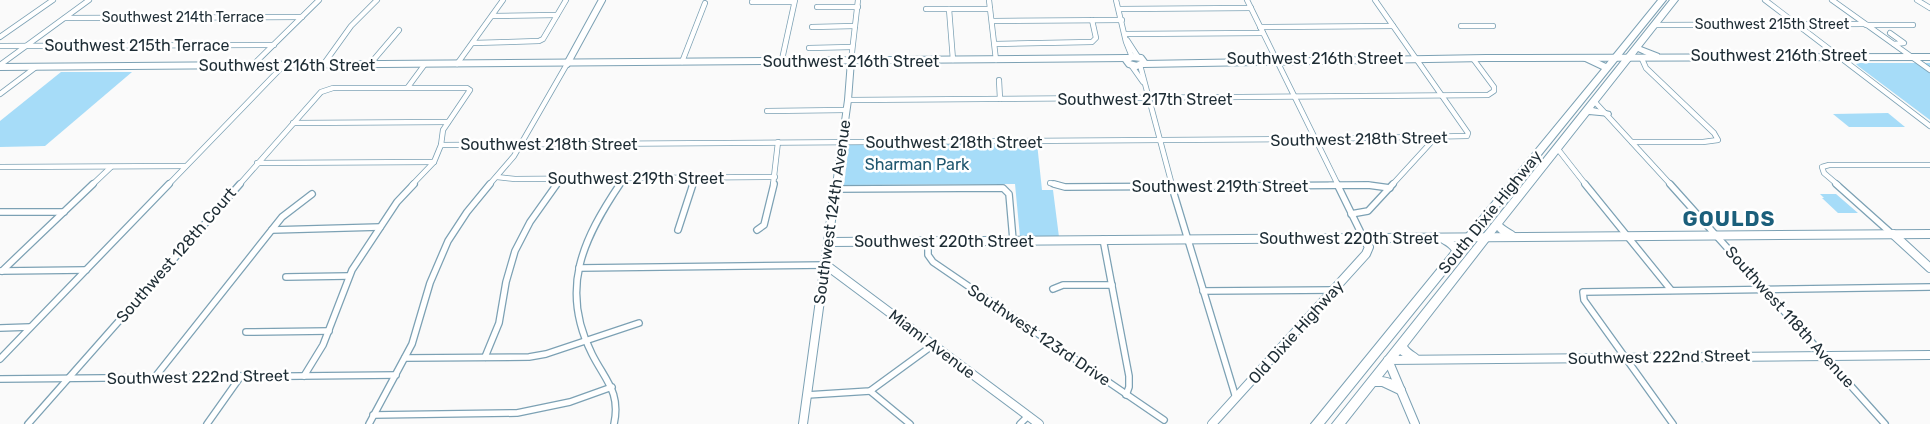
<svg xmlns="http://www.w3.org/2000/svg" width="1930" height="424" viewBox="0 0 1930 424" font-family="Rubik,sans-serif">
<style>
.green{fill:#a6dcf8}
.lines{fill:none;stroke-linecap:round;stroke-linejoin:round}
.street-far1-casing{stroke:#7ca1b4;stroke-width:6}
.street-casing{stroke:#7ca1b4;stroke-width:8}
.secondary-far1-casing{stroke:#7ca1b4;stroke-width:8}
.secondary-casing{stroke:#7ca1b4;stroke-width:10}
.highway-casing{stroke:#7ca1b4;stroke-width:2}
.street-far1{stroke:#fff;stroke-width:4.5}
.street{stroke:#fff;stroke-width:5.5}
.secondary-far1{stroke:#fff;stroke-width:6}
.secondary{stroke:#fff;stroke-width:8}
.highway{fill:#fff;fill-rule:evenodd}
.labels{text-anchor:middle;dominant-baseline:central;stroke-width:5;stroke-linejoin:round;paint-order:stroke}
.far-street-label{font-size:14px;fill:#1e2d35;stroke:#fff}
.street-label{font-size:16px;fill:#1e2d35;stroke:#fff}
.park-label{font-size:16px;fill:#20576f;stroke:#fff}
.district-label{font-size:21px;font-weight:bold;letter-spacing:1px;fill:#1b5f7b;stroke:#fff}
</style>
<rect width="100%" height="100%" fill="#fafafa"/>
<g class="green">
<polygon points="1858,63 1930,63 1930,120 1858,66 1856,64"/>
<polygon points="61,72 132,72 45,146 0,147 0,121"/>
<polygon points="1888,113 1905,127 1849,127 1833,114"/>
<polygon points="1037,143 1042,190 1053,190 1059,237 1020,237 1015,184 844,185 849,144"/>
<polygon points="1820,194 1836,194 1858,213 1838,213 1822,198 1824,198"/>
</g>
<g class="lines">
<defs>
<g id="street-far1">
<polyline points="989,0 996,60"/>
<polyline points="1116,0 1126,42 1132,57"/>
<polyline points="1247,0 1338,185"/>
<polyline points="1765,0 1930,126"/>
<polyline points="1832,0 1930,70"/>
<polyline points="1917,0 1930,8"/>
<polyline points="752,2 794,2"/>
<polyline points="817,7 858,7"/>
<polyline points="926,9 949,9"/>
<polyline points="1119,9 1251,8"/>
<polyline points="492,16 557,15"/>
<polyline points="65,18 302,17"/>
<polyline points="993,21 1122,20"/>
<polyline points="1654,25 1864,24"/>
<polyline points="1866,25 1913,25"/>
<polyline points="1461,26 1493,26"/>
<polyline points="812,27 855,26"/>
<polyline points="1260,27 1393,26"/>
<polyline points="1890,33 1904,43 1894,44"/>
<polyline points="1126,34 1263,33"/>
<polyline points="0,37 53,0"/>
<polyline points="1127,40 1138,57"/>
<polyline points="473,43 539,41 543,39 566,0"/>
<polyline points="995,44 1092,42 1096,38 1092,20"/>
<polyline points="0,46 274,45"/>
<polyline points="809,48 852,47"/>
<polyline points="953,60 949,9 990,9"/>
<polyline points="851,61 858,0"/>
<polyline points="682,62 705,3"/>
<polyline points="370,64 399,30"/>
<polyline points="457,64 503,0"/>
<polyline points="781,64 795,0"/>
<polyline points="0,65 89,0"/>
<polyline points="253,65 319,0"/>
<polyline points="323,65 351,26 377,0"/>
<polyline points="1131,65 1143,82"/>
<polyline points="1140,65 1172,185"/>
<polyline points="999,80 1000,99"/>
<polyline points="408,87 425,64"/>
<polyline points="0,94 36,67"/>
<polyline points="848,100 1488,95 1494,91 1494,87 1474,60"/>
<polyline points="1594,101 1671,185"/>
<polyline points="767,111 846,110"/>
<polyline points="293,123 448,122"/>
<polyline points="1632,142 1703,142 1718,140 1714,133 1646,68 1642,59"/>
<polyline points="441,145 1315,139 1467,136 1468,133 1375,0"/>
<polyline points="1557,148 1586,185"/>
<polyline points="257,163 434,162"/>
<polyline points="0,167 185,166"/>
<polyline points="497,177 515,179 775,177"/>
<polyline points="1050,183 1058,185"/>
<polyline points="92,185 111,167"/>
<polyline points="168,185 284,65"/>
<polyline points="239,185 321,92 333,88 467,88 470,90 443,130 441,145 434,162 412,185"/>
<polyline points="489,185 514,156 567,64"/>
<polyline points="556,185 561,178"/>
<polyline points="619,185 624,178"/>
<polyline points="693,185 695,178"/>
<polyline points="773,185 778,142"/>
<polyline points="1329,185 1370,185"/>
<polyline points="1392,185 1435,138"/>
<polyline points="1838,185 1824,173 1822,167 1829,165 1930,165"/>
</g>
<g id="street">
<polyline points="1054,184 1065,187 1368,185 1390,188"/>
<polyline points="1171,184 1236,398"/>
<polyline points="1337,184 1363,237"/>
<polyline points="1585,184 1671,290"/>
<polyline points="1670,184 1885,424"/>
<polyline points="1836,184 1892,234"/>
<polyline points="835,189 1003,188 1009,194 1013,240"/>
<polyline points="0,212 64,212"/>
<polyline points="1351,214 1368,211 1393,184"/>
<polyline points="272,230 380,227"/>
<polyline points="678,230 693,184"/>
<polyline points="757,230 764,225 774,184"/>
<polyline points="1103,239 1129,376 1129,387 1126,395"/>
<polyline points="928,241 928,255 933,262 1164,420"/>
<polyline points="579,268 826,265"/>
<polyline points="1,271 86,270"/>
<polyline points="2,271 93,184"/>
<polyline points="286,277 348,276"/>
<polyline points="1053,289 1063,285 1112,285"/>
<polyline points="1203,291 1334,290"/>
<polyline points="0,328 30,327"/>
<polyline points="246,332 329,331"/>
<polyline points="485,357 499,323 506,282 515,251 530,222 557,184"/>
<polyline points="405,358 529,357 546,354 639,323"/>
<polyline points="0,359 169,184"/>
<polyline points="304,376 323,345 352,270 397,202 414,184"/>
<polyline points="155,377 282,217 312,194"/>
<polyline points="0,379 396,375"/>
<polyline points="870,391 910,424"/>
<polyline points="807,395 870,391 933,345"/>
<polyline points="373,415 517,413 570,402 612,387"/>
<polyline points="28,424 240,184"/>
<polyline points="207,424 241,376"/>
<polyline points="369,424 412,344 430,283 448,241 467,212 490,184"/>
<path d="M614,424C621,392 605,380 592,354C559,289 583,239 620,184"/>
<polyline points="1020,424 1028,416"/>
<polyline points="1673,424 1584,300 1583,292 1930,287"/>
</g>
<g id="secondary-far1">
<polygon points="1132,57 1141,58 1144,62 1137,66 1129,64 1126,60"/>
<polyline points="567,64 602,0"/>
<polyline points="1143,64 1486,58 1930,57"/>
<polyline points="0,67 1128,58"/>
<polyline points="836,185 848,100 851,61"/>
</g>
<g id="secondary">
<polyline points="1893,234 1930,268"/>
<polyline points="829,242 1930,234"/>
<polyline points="826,265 1039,424"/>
<polyline points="803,424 836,184"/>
<polyline points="1212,424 1366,254 1369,247 1363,237"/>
<polyline points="1415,424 1388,360 1930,355"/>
</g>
<g id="highway">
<path d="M1658,0H1666L1324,424H1311L1452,251C1448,244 1439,243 1435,237L1436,235H1444L1458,244L1602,69L1583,60V56H1589L1606,64Z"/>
<path d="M1670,0H1678L1641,47L1659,54V58H1653L1638,51L1593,108L1610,112L1611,114L1610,116L1589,114L1502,224C1507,229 1515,231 1519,237L1518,239C1510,241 1502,236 1497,230L1407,346C1411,352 1418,353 1421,359L1419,362H1411L1400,354L1382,377C1390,378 1401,382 1405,389L1403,392L1399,394L1382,386H1375L1345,424H1332Z"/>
</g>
</defs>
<use href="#street-far1" class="street-far1-casing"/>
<use href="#street" class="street-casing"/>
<use href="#secondary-far1" class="secondary-far1-casing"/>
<use href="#secondary" class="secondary-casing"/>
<use href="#highway" class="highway-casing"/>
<use href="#street-far1" class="street-far1"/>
<use href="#street" class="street"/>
<use href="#secondary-far1" class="secondary-far1"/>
<use href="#secondary" class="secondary"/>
<use href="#highway" class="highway"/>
</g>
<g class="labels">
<g class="far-street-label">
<text x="183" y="17">Southwest 214th Terrace</text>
<text x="1772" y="24">Southwest 215th Street</text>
</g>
<g class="street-label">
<text x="137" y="45">Southwest 215th Terrace</text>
<text x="1779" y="55">Southwest 216th Street</text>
<text x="1315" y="58">Southwest 216th Street</text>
<text x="851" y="61">Southwest 216th Street</text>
<text x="287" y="65">Southwest 216th Street</text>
<text x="1145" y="99">Southwest 217th Street</text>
<text transform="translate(1359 139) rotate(-1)">Southwest 218th Street</text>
<text x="954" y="142">Southwest 218th Street</text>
<text x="549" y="144">Southwest 218th Street</text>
<text x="636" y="178">Southwest 219th Street</text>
<text x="1220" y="186">Southwest 219th Street</text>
<text transform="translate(832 212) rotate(-82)">Southwest 124th Avenue</text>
<text transform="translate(1490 212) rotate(-51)">South Dixie Highway</text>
<text x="1349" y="238">Southwest 220th Street</text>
<text x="944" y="241">Southwest 220th Street</text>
<text transform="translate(176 255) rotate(-49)">Southwest 128th Court</text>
<text transform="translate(1790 317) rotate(48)">Southwest 118th Avenue</text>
<text transform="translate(1296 332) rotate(-48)">Old Dixie Highway</text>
<text transform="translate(1039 335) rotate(34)">Southwest 123rd Drive</text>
<text transform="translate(932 344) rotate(37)">Miami Avenue</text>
<text transform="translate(1659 357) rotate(-1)">Southwest 222nd Street</text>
<text transform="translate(198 377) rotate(-1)">Southwest 222nd Street</text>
</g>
<g class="park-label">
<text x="917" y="164">Sharman Park</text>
</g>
<g class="district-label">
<text x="1729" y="218">GOULDS</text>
</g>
</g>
</svg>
